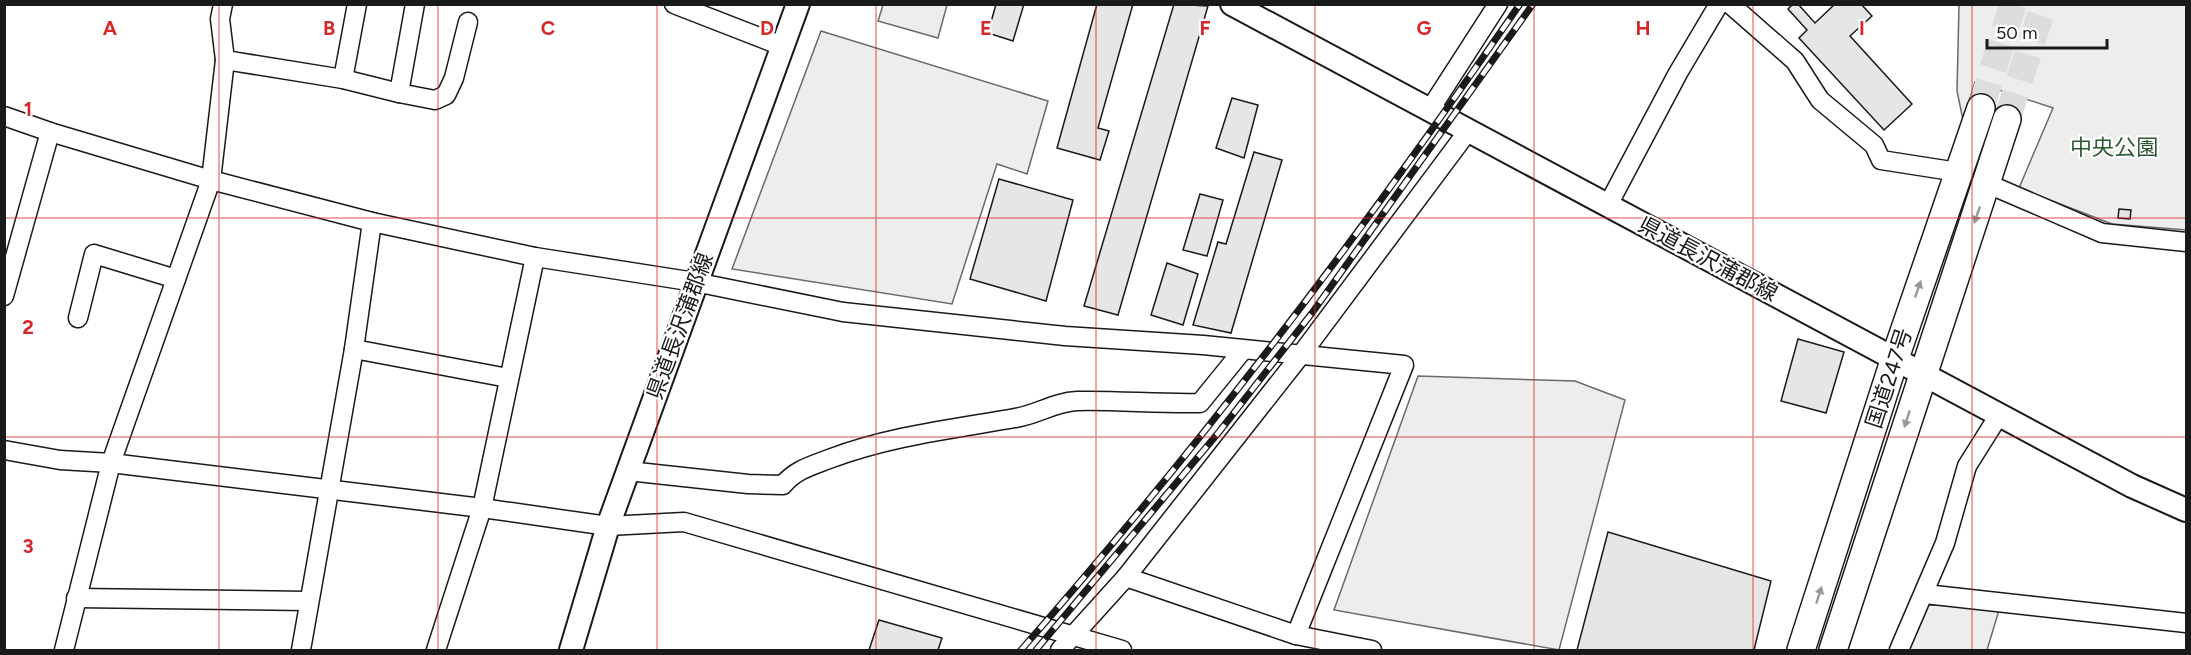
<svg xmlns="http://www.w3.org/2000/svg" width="2191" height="655" viewBox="0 0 2191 655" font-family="Figtree,'Noto Sans JP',sans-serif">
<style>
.green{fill:#ededed;stroke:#6a6a6a;stroke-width:1.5}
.building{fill:#e6e6e6;stroke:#1a1a1a;stroke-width:1.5}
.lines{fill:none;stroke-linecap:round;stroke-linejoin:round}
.highway-tunnel{stroke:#ddd;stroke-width:27;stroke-dasharray:27 14;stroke-linecap:butt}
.minor-casing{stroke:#1a1a1a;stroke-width:21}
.major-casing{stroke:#1a1a1a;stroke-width:26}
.highway-casing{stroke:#1a1a1a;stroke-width:30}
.minor{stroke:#fff;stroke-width:18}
.major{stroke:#fff;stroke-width:22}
.highway{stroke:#fff;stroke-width:27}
.rail-casing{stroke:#1a1a1a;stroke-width:7}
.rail{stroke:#fff;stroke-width:4.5;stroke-dasharray:14;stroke-linecap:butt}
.oneway{fill:#989898}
.grid{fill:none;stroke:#d62828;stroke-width:1.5;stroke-opacity:0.55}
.labels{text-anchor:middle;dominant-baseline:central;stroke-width:4.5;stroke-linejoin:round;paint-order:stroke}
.park-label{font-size:22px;fill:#2b5a34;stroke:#fff}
.street-label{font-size:22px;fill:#1a1a1a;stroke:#fff}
.grid-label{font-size:20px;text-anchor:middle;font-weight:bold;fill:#d62828;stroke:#fff;stroke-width:4.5;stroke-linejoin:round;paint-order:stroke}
</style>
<rect width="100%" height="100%" fill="#fff"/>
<g class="green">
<polygon points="883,5 947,5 938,38 878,21"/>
<polygon points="1959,5 2186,5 2186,230 2112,224 2019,188 2053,108 1975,82 1963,120 1957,91"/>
<polygon points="821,31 1048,101 1027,174 997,164 952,304 732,269"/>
<polygon points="1418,376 1575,381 1625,400 1559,650 1334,610"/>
<polygon points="1926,605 2000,607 1987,650 1907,650"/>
</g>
<g class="building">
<polygon points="996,4 1024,4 1013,41 988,33"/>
<polygon points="1097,4 1133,4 1098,128 1109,131 1100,160 1057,148"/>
<polygon points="1174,4 1208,6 1118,315 1084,306"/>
<polygon points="1793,4 1798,4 1815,23 1835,4 1861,4 1872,16 1850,36 1912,104 1884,130 1799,38 1807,30 1788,9"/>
<polygon points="1232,98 1258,105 1244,158 1216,148"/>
<polygon points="1254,152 1282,160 1231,333 1193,325 1218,242 1226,244"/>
<polygon points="999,179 1073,200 1046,301 970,279"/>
<polygon points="1200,194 1223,200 1207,256 1183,250"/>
<polygon points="2119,209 2131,210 2130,219 2118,218"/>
<polygon points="1167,263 1198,274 1183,325 1151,315"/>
<polygon points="1798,339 1844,352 1826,413 1781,401"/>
<polygon points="1608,532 1771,581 1754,650 1577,650"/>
<polygon points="879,620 942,638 938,650 869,650"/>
</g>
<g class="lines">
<g class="highway-tunnel">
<polyline points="1981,108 2013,4"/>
<polyline points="2007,119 2044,4"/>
</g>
<defs>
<g id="minor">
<polyline points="674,4 782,46"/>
<polyline points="1730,4 1795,61 1820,100 1874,145 1881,160 1958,172"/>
<polyline points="225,60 343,79 399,93 415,4"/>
<polyline points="343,79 357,4"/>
<polyline points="399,93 435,100 446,95 454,78 468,22"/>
<polyline points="1429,111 1498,4"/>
<polyline points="4,116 50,132 211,180 372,222 535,257 695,282 843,312 1065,336 1203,345 1404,365 1296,635"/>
<polyline points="1988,184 2102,233 2186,242"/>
<polyline points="1608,205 1678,73 1719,4"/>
<polyline points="4,296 50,132"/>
<polyline points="78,318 94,254 176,279"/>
<polyline points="354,349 508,378"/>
<polyline points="4,450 60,460 111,463 482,508 608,526 684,522 1122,650"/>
<path d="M628,471L748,484L783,485C795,470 811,466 829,459C890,436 952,429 1015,418C1037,415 1054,402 1077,401C1117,400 1159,404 1200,403L1243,350"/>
<polyline points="1126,577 1296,635 1372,650"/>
<polyline points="1925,594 2186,623"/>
<polyline points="76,598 308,601"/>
<polyline points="64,650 111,463 211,180 225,60 220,19 223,4"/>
<polyline points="301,650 354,349 372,222"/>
<polyline points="436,650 482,508 535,257"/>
<polyline points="1060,650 1126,577 1300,356 1468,131"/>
<polyline points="1899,650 1945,543 1967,466 1999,415"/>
</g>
<g id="major">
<polyline points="1232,4 2132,486 2186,510"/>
<polyline points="571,650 608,526 798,4"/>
</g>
<g id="highway">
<polyline points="1801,650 1895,358 1981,108"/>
<polyline points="1833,650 2007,119"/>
</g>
</defs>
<use href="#minor" class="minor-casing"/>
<use href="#major" class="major-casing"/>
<use href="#highway" class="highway-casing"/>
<use href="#minor" class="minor"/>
<use href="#major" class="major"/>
<use href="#highway" class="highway"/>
<defs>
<g id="rail">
<path d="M1021,650C1201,446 1365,229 1520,4"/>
<polyline points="1036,650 1219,432 1312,313 1533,4"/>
</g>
</defs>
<use href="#rail" class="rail-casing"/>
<use href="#rail" class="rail"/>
</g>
<defs><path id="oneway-solid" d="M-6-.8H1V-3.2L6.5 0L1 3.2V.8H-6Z" transform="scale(1.5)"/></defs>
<g class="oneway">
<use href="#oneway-solid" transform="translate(1977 215) rotate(109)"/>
<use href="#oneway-solid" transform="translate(1918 289) rotate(-71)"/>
<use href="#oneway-solid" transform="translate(1907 419) rotate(108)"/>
<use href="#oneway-solid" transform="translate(1819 595) rotate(-72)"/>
</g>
<path class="grid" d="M219,4V650M438,4V650M657,4V650M876,4V650M1096,4V650M1315,4V650M1534,4V650M1753,4V650M1972,4V650M4,218H2186M4,437H2186"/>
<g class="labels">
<g class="park-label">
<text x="2114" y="147">中央公園</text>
</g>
<g class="street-label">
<text transform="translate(1708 259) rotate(28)">県道長沢蒲郡線</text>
<text transform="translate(680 326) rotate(-70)">県道長沢蒲郡線</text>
<text transform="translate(1889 378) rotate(-72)">国道247号</text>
</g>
</g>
<g class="grid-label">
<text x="110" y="35">A</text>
<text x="329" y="35">B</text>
<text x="548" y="35">C</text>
<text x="767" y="35">D</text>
<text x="986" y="35">E</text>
<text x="1205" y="35">F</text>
<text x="1424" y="35">G</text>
<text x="1643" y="35">H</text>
<text x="1862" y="35">I</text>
<text x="28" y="116">1</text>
<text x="28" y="334">2</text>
<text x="28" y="553">3</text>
</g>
<rect width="2191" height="655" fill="none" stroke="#1a1a1a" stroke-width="12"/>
<path d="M1987 39v9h120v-9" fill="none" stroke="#1a1a1a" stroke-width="3"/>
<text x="1996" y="39" font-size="18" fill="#1a1a1a" stroke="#ffffff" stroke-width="4.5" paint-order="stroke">50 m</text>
</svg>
